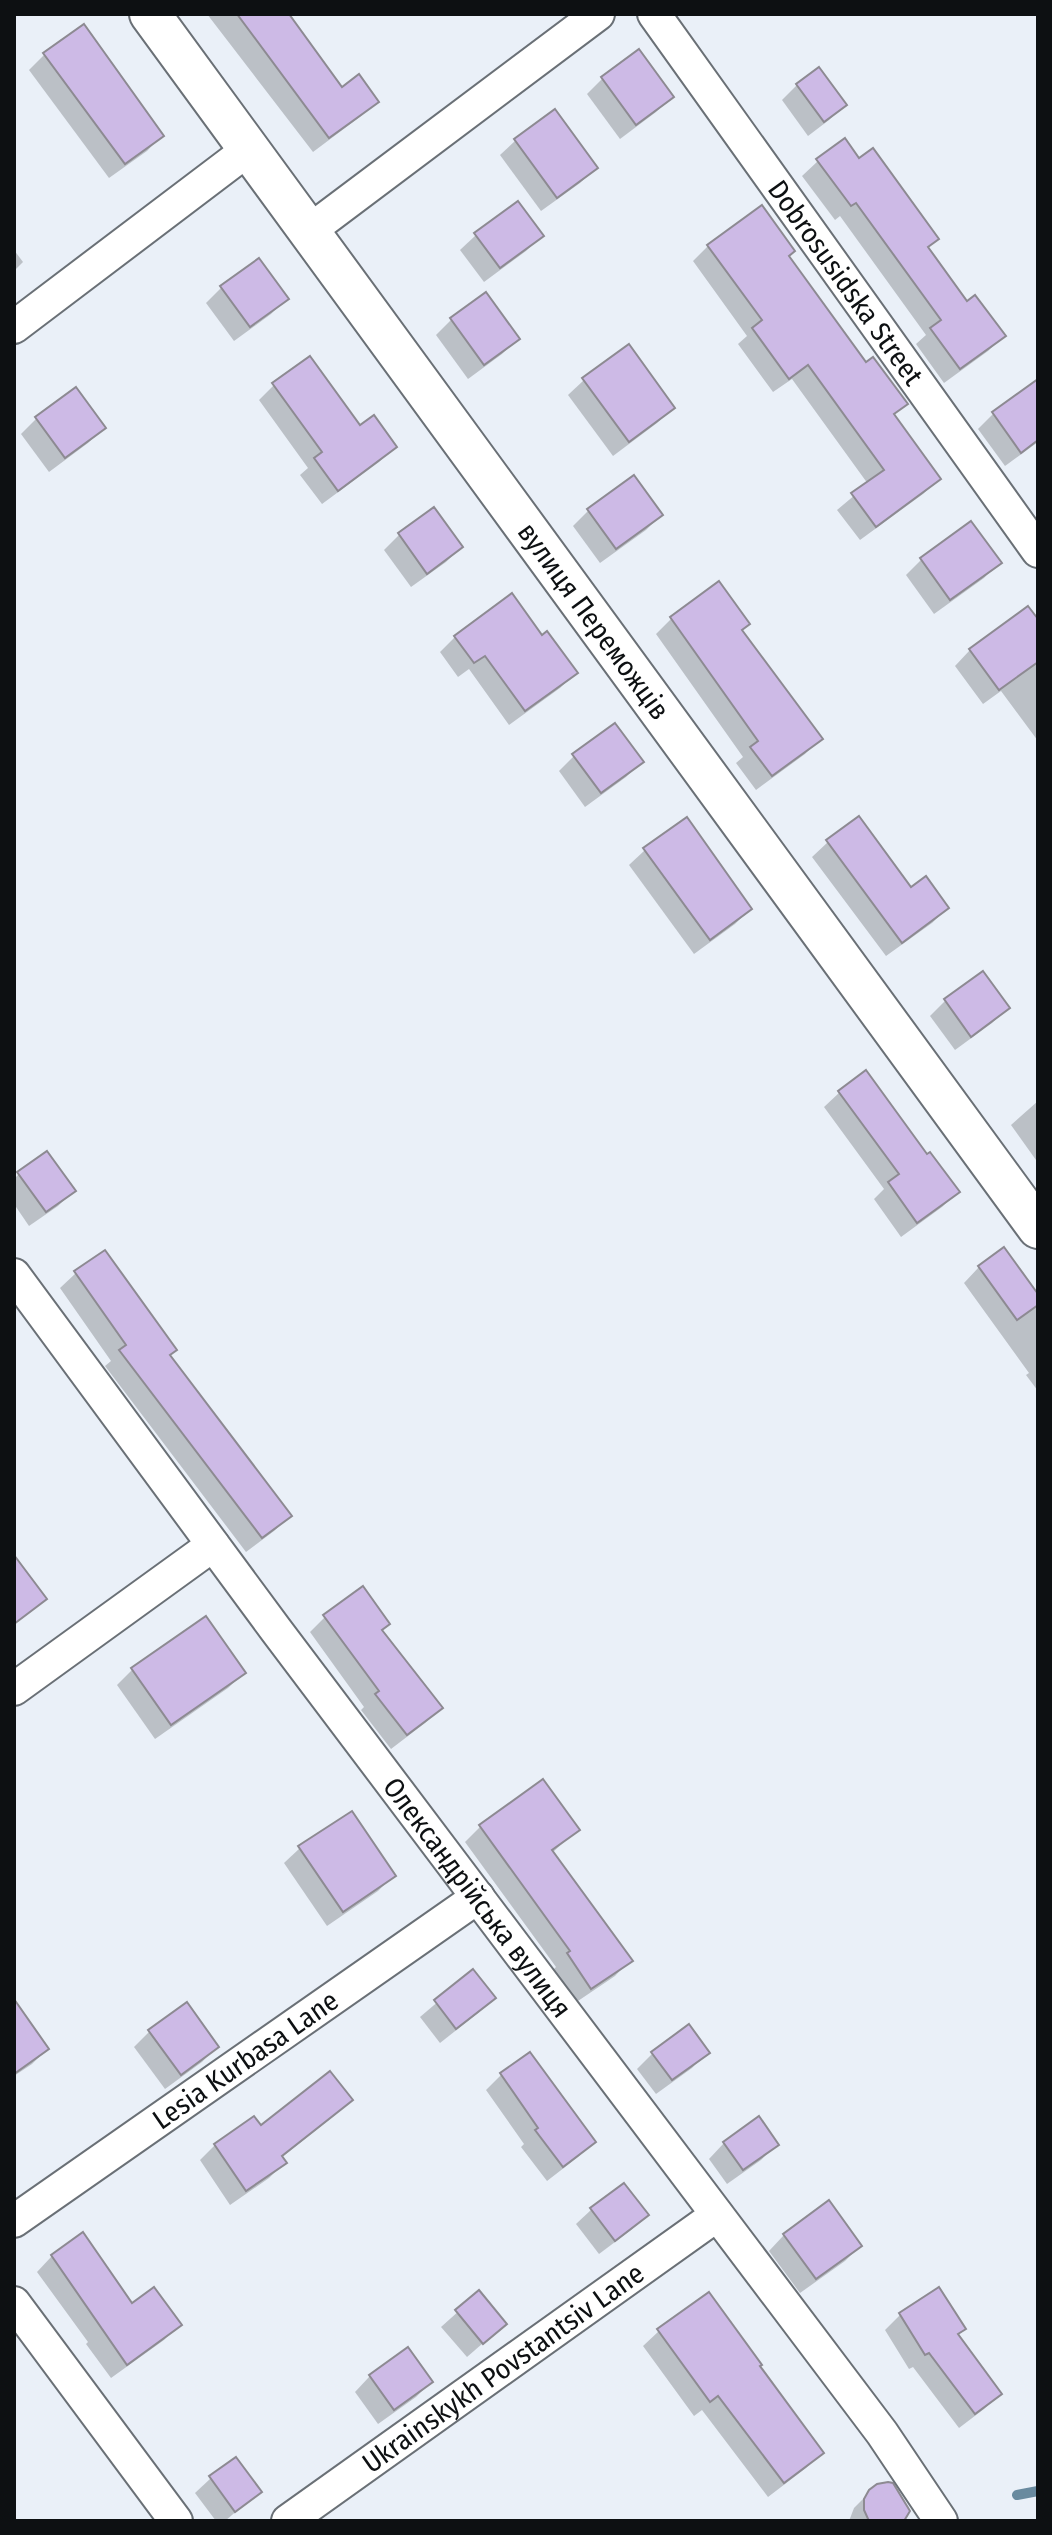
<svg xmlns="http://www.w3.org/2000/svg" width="1052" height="2535" viewBox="0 0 1052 2535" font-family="'Fira Sans Condensed',sans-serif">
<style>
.shadow{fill:#0003}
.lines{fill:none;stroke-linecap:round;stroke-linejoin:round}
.stream{stroke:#698a9f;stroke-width:10}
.building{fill:#cdbae6;stroke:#8d8a92;stroke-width:2}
.minor-casing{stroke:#6a7076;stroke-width:36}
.tertiary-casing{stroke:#6a7076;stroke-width:44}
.minor{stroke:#fff;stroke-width:32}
.tertiary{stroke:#fff;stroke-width:40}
.labels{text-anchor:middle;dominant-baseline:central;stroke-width:7;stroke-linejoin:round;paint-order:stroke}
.street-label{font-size:28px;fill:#0d1012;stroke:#eaf0f8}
</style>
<rect width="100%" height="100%" fill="#eaf0f8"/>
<g class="shadow">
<polygon points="207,14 287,14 342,90 376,101 361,116 313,152"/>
<polygon points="639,52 671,97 656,112 620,139 587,94 602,79"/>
<polygon points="44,55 162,135 147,151 109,178 29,70"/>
<polygon points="797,85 844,105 829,120 808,136 782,100"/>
<polygon points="516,140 595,168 580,183 541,211 500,155"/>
<polygon points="818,161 859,161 936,239 926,249 966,304 1003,336 988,351 944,383 916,344 926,335 840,216 835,220 802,176"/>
<polygon points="476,235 541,236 526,251 484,282 460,250"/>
<polygon points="708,246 787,257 866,365 905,404 893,416 938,479 923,494 860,540 837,510 868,484 792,379 773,392 738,344 747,336 693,261"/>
<polygon points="14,250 23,262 14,271"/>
<polygon points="259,261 286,299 271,314 234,341 206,303 221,288"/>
<polygon points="451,320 517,339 502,354 468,379 436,335"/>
<polygon points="584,380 672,408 657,423 613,456 568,395"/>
<polygon points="1035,383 1038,387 1038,442 1005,466 978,429 993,414"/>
<polygon points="274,385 394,447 379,462 322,504 300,475 308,468 259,400"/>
<polygon points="76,390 103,428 88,443 49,472 21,434 36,419"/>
<polygon points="588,511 661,515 646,530 600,563 573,526"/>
<polygon points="971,524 999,562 984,578 934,614 906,575 921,560"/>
<polygon points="399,535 461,547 446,562 411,587 384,550"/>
<polygon points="671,619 740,631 820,738 805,754 756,790 736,763 743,757 656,634"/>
<polygon points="1038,623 1038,741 1001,691 983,704 955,666 970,650"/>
<polygon points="455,637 542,638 575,673 560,688 509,725 469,669 458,677 440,652"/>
<polygon points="574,756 641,762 626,777 585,807 559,771"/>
<polygon points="828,842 910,889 947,908 932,923 886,956 812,857"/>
<polygon points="645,850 750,909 735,924 694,954 629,865"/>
<polygon points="982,974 1007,1008 992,1023 955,1050 930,1016 945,1001"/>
<polygon points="840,1092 926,1157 957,1192 942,1207 901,1237 874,1199 884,1189 824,1107"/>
<polygon points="1038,1101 1038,1159 1036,1160 1011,1125"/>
<polygon points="19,1174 73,1191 58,1206 29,1226 14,1204 14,1179"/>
<polygon points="1003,1250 1038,1299 1038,1391 1026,1375 1029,1373 964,1283 979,1267"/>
<polygon points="76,1273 168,1356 290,1516 274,1531 246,1552 105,1366 111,1361 60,1288"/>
<polygon points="325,1617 381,1631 440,1708 425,1723 391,1749 361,1710 364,1707 310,1632"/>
<polygon points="132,1670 244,1673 228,1688 155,1739 117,1685"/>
<polygon points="481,1826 577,1830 552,1853 630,1960 615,1976 575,2003 553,1970 556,1967 465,1842"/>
<polygon points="300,1848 393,1876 378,1891 327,1926 284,1863"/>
<polygon points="473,1972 494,1997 478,2013 440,2043 420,2017"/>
<polygon points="14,2002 47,2049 32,2064 14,2076"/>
<polygon points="149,2032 217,2046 202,2062 165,2089 134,2047"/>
<polygon points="707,2052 692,2068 656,2094 637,2069 652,2054"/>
<polygon points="530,2055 593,2142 578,2157 547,2181 521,2147 524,2144 486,2090 501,2075"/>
<polygon points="350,2100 335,2115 281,2158 284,2163 269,2178 230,2205 200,2160 215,2145 260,2128"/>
<polygon points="724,2143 776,2145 761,2160 727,2184 709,2159"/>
<polygon points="592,2209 646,2215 631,2230 599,2254 576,2224"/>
<polygon points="784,2235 860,2246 845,2261 800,2293 769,2251"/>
<polygon points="52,2256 132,2306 179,2324 164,2340 111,2378 86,2344 88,2342 37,2272"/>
<polygon points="939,2290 964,2329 957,2336 999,2394 984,2409 959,2428 913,2367 909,2369 885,2330 900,2315"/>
<polygon points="479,2293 505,2324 467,2357 441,2327"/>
<polygon points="659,2331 757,2367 821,2453 806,2468 768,2497 702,2410 694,2416 643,2346"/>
<polygon points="407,2350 431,2382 416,2397 378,2424 355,2392 370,2376"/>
<polygon points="211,2478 259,2492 225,2521 216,2521 195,2493"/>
<polygon points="871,2491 901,2521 849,2521 854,2508"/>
</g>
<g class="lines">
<polyline class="stream" points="1017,2495 1038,2491"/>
</g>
<g class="building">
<polygon points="237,14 289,14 342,87 359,74 379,102 329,138"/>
<polygon points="84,24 164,136 125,164 43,53"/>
<polygon points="639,49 674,97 636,125 601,77"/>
<polygon points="819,67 847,105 824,122 796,84"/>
<polygon points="555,109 598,168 557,198 514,139"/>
<polygon points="845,138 859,158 873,148 939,239 928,247 967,301 975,295 1006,336 960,369 930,328 941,320 856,203 851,206 816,159"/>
<polygon points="518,201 544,236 500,268 474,233"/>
<polygon points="762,205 795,251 789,256 866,362 873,357 908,404 894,414 941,479 876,527 851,493 884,470 808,365 789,379 752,328 762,320 707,245"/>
<polygon points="259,258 289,299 250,327 220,286"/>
<polygon points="486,292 520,339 484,365 450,318"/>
<polygon points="629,344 675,408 629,442 582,378"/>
<polygon points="310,356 360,425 374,415 397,447 338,491 314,458 322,452 272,383"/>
<polygon points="1038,379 1038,440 1021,453 992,412"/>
<polygon points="76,387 106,428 65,458 35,417"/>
<polygon points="634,475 663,515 616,549 587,509"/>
<polygon points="434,507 463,547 427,574 398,533"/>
<polygon points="971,521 1002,563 950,600 920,558"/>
<polygon points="719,581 750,624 742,630 823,739 772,776 750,747 758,741 670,617"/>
<polygon points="512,593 542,635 547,631 578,673 525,711 485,656 474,663 454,636"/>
<polygon points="1028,606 1038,619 1038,662 999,690 969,649"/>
<polygon points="615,723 644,762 601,793 572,754"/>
<polygon points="859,816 911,887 926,876 949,908 902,943 826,840"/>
<polygon points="687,817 752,909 710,940 643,848"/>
<polygon points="983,971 1010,1008 971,1037 944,999"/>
<polygon points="866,1070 927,1154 930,1152 960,1192 917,1223 888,1182 899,1174 838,1091"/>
<polygon points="47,1151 76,1191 46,1212 17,1172"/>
<polygon points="1004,1247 1038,1294 1038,1305 1017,1320 978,1266"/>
<polygon points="105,1250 177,1350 170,1355 292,1516 262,1538 119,1350 126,1345 74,1271"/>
<polygon points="14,1555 47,1599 14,1624"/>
<polygon points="363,1586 390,1624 382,1630 443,1708 407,1735 375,1694 379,1691 323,1615"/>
<polygon points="206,1616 246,1673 171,1725 131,1668"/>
<polygon points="543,1779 580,1830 552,1850 633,1961 591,1989 567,1953 570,1951 479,1825"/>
<polygon points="352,1811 396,1876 343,1912 298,1846"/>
<polygon points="473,1969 496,1998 456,2029 434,2000"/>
<polygon points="14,1999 49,2049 14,2074"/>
<polygon points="187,2002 219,2047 181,2075 148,2030"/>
<polygon points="689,2024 710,2053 672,2080 651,2052"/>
<polygon points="530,2052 596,2142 563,2167 535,2130 538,2128 500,2073"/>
<polygon points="330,2071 353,2100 282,2156 287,2163 246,2191 214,2144 254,2116 261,2125"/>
<polygon points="759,2116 779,2145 743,2170 723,2142"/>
<polygon points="624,2183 649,2215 615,2241 590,2208"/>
<polygon points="829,2200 862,2246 816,2279 783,2234"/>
<polygon points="83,2232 132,2303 154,2287 182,2325 127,2365 51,2255"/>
<polygon points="939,2287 966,2329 958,2334 1002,2394 975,2414 929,2353 925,2355 899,2313"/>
<polygon points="479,2290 507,2324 483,2344 455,2310"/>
<polygon points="709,2292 762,2365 760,2366 824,2453 784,2483 718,2396 710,2402 657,2329"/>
<polygon points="408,2347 433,2382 394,2410 369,2375"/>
<polygon points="236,2457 262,2492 235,2512 209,2476"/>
<polygon points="888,2482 893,2483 910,2511 904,2521 869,2521 864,2510 864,2499 869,2490 877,2484"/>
</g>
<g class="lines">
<defs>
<g id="minor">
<path id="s1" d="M654,14L1038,551"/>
<polyline points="309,231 598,14"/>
<polyline points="14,327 249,149"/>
<path id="s2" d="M14,1275L276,1630L882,2433L941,2521"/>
<polyline points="14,1689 213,1545"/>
<path id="s3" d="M14,2221L478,1897"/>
<polyline points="14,2303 176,2521"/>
<path id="s4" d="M288,2521L717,2215"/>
</g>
<g id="tertiary">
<path id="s5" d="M150,14L1038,1228"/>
</g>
</defs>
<use href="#minor" class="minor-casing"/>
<use href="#tertiary" class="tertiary-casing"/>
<use href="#minor" class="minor"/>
<use href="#tertiary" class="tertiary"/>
</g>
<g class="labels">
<g class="street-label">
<text stroke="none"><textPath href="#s1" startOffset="330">Dobrosusidska Street</textPath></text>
<text stroke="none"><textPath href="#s5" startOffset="752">вулиця Переможців</textPath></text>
<text stroke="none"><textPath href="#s2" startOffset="776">Олександрійська вулиця</textPath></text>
<text stroke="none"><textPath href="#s3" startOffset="282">Lesia Kurbasa Lane</textPath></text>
<text stroke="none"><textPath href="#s4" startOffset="264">Ukrainskykh Povstantsiv Lane</textPath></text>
</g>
</g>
<rect width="1052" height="2535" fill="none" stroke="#0d1012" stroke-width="32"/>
</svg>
